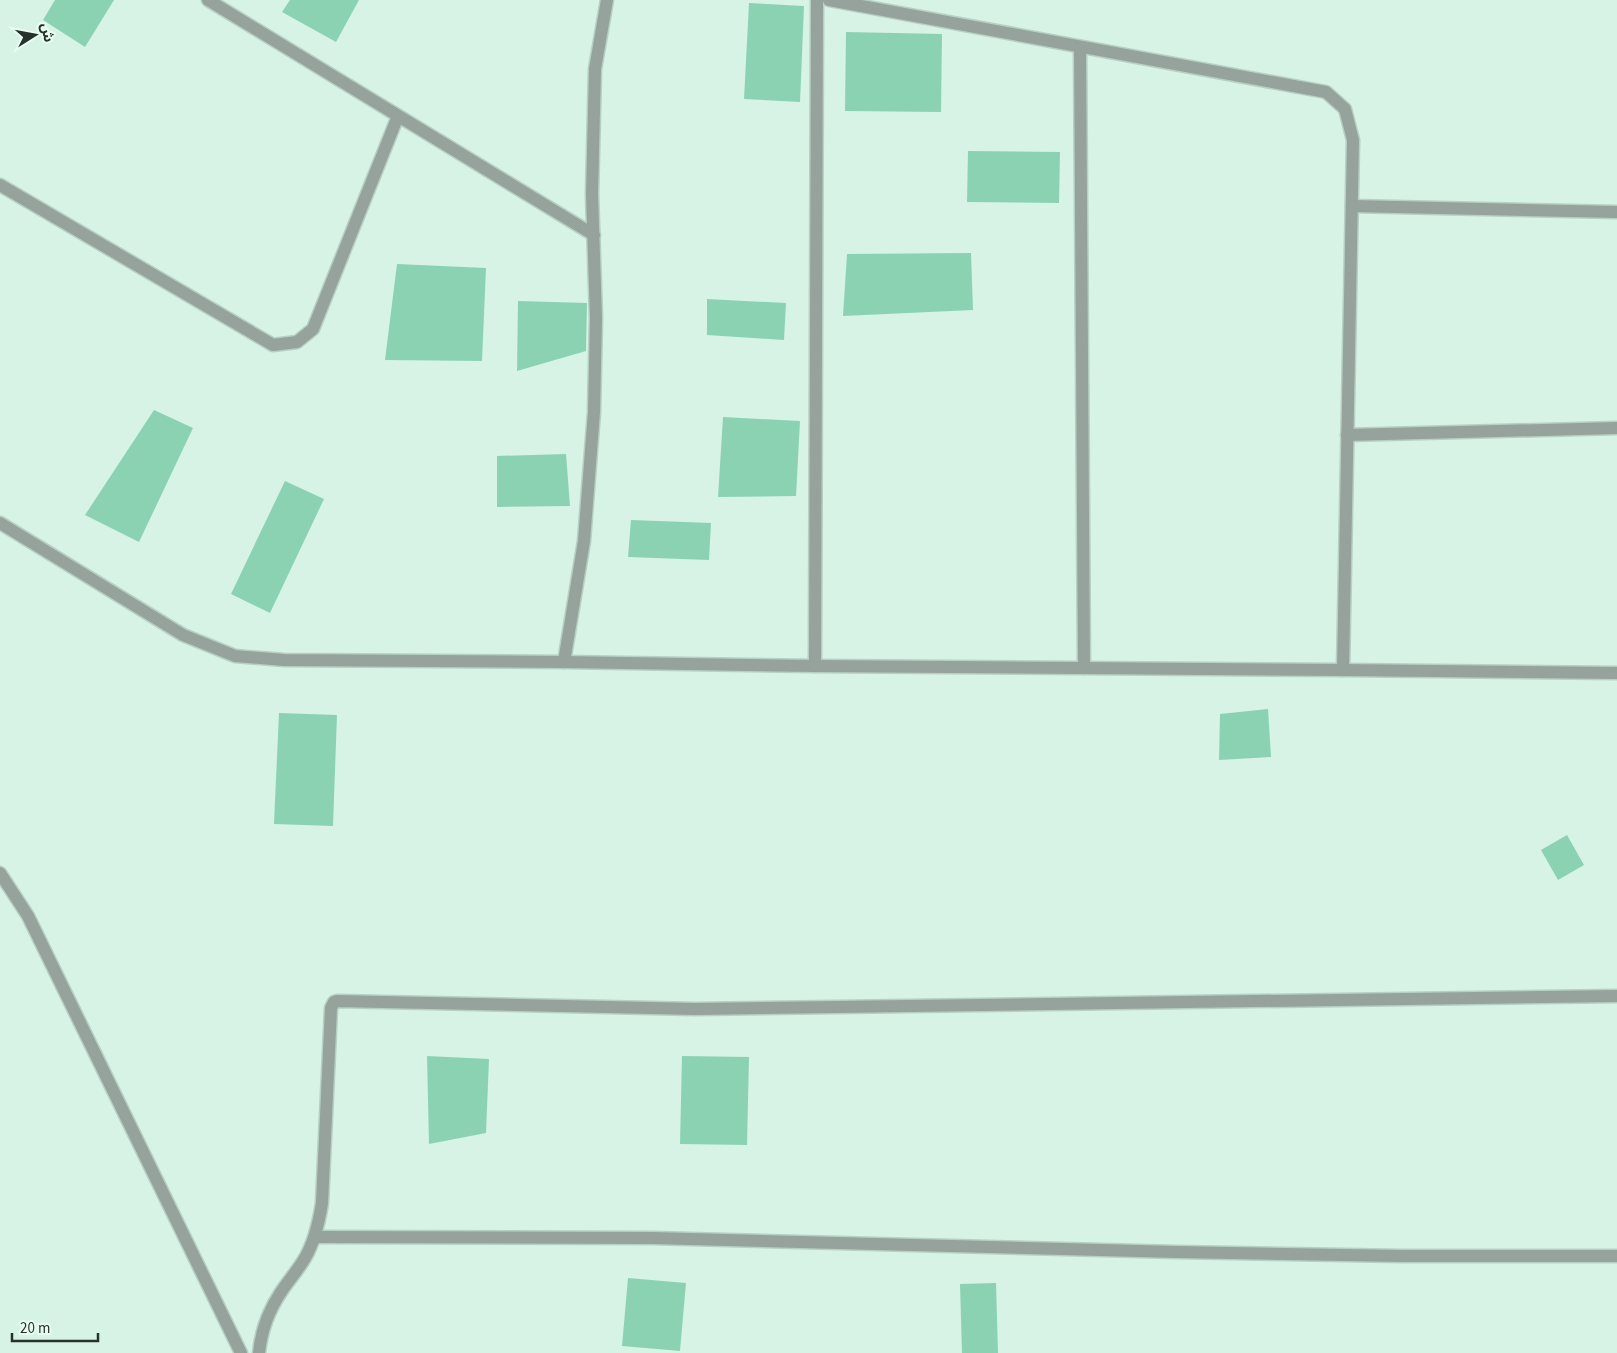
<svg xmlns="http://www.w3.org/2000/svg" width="1617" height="1353" viewBox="0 0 1617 1353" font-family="'Source Sans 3','Noto Sans Arabic',sans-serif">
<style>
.building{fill:#8bd2b2}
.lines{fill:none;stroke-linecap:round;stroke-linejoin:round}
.street-casing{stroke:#b7d0c4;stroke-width:15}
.street{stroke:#96a29c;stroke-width:12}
</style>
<rect width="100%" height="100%" fill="#d7f3e5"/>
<g class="building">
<polygon points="55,0 114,0 85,47 43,20"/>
<polygon points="290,0 359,0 336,42 282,12"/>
<polygon points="749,3 804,6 800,102 744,99"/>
<polygon points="846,32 942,34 941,112 845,111"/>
<polygon points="968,151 1060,152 1059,203 967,202"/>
<polygon points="971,253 973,310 843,316 847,254"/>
<polygon points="397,264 486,268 482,361 385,360"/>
<polygon points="707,299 786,303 784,340 707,335"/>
<polygon points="518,301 587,303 586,351 517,371"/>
<polygon points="154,410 193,428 139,542 85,515"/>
<polygon points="723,417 800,421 796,496 718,497"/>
<polygon points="566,454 570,506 497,507 497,456"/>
<polygon points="285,481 324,499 270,613 231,594"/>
<polygon points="631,520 711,523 709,560 628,557"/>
<polygon points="1268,709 1271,757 1219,760 1220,714"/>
<polygon points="279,713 337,715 333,826 274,824"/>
<polygon points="1567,835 1584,865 1558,880 1541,850"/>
<polygon points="427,1056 489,1059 486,1133 429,1144"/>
<polygon points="682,1056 749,1057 747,1145 680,1144"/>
<polygon points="628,1278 686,1283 680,1351 622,1346"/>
<polygon points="996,1283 998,1353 962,1353 960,1284"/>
</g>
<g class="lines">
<defs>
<g id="street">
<polyline points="208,0 594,235"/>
<polyline points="829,0 1326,92 1345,109 1353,140 1343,670"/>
<polyline points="1080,47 1084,668"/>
<polyline points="0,185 273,345 297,342 313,329 398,116"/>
<polyline points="1352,206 1617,212"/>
<polyline points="1347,435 1617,428"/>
<polyline points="0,523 183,635 235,656 284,660 564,662 815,666 1343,670 1617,673"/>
<polyline points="564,662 584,541 594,412 596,318 592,194 595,69 607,0"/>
<polyline points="815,666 817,0"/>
<polyline points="0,873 28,916 241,1353"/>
<polyline points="315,1237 653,1238 1177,1252 1402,1256 1617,1256"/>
<path d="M259,1353C261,1332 269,1310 281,1292C289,1280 298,1270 305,1258C315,1241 319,1222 322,1203L331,1008L334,1002L337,1001L695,1009L1617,996"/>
</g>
</defs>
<use href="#street" class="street-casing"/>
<use href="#street" class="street"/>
</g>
<g transform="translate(35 35) rotate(79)" stroke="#e8fef3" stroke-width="4" paint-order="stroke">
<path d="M0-4L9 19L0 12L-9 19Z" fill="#27322d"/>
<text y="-8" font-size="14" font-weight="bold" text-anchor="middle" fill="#27322d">ش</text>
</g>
<path d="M12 1333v8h86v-8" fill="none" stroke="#27322d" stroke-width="2.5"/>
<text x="20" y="1333" font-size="15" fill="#27322d" stroke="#e8fef3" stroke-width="4" paint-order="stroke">20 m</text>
</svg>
